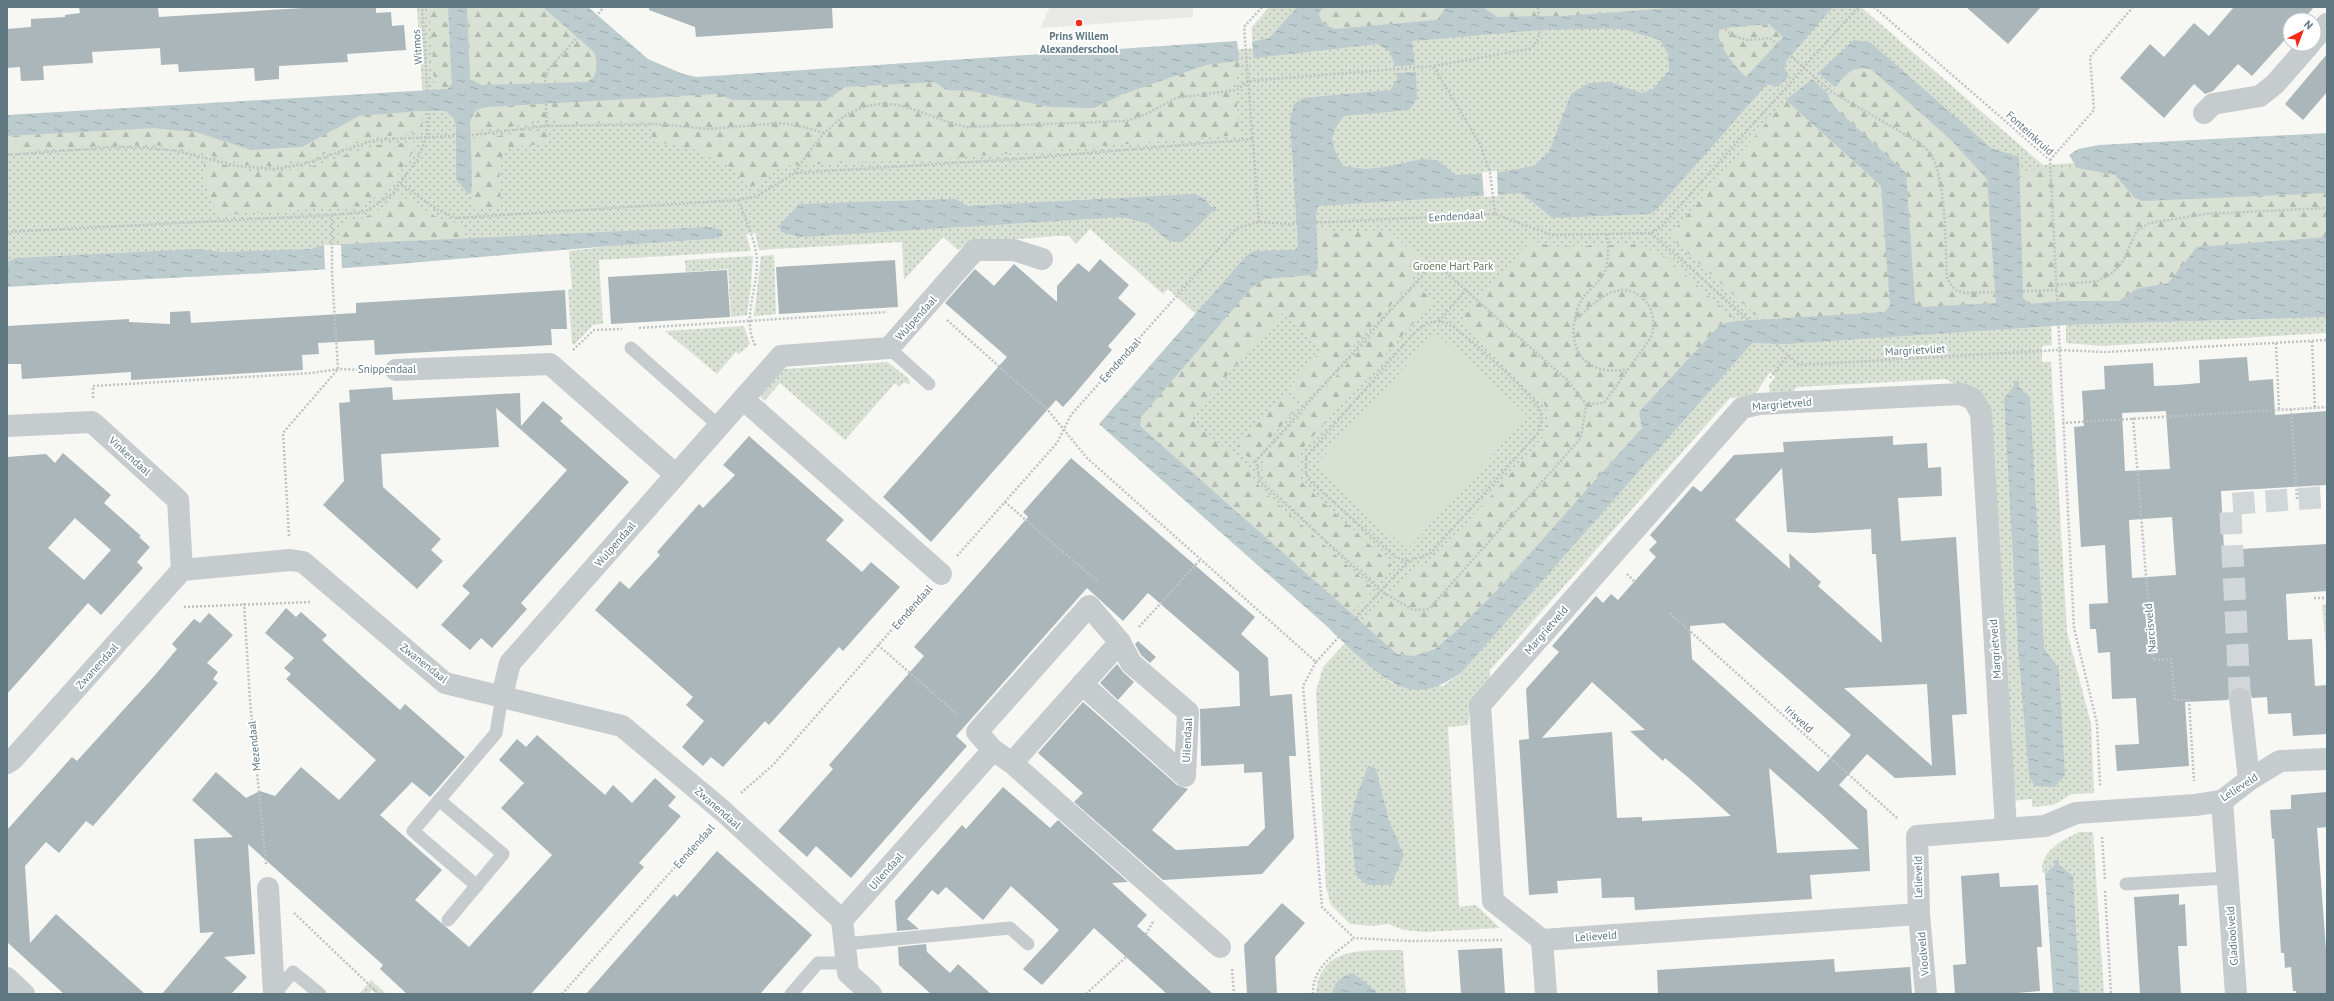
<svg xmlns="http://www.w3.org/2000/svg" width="2334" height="1001" viewBox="0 0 2334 1001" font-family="'PT Sans',sans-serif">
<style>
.built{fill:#e8e8e7}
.grass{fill:url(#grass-dots)}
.forest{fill:url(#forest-firs)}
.pitch{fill:#d9e0d4}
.water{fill:url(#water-ripples);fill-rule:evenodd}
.pier{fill:#f7f7f4}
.building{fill:#aab6ba;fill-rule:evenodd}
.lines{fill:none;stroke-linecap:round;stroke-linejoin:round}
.minor-tunnel{stroke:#d1d7d8;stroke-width:22;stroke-dasharray:22 11;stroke-linecap:butt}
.path{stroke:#bfc3c4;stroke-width:2.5;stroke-dasharray:2 2;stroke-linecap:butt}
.service{stroke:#c6cbce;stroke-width:13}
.minor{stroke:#c6cbce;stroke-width:22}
.poi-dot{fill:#f32b17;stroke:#fff;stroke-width:1.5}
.labels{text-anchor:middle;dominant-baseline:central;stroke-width:4;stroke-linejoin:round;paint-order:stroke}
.poi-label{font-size:11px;font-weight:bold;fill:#5f7882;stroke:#fff}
.street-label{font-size:11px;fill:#5f7882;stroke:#fff}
.park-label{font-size:11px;fill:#67795f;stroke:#fff}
</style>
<defs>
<pattern id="grass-dots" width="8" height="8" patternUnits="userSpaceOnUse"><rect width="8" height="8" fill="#d9e0d4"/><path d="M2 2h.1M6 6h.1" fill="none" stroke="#b3bab1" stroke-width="1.8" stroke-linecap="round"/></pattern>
<pattern id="forest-firs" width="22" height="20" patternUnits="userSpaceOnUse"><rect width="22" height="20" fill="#d9e0d4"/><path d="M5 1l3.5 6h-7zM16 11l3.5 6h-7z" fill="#b3bab1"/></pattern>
<pattern id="water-ripples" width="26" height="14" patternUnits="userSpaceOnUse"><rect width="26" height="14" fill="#bccbce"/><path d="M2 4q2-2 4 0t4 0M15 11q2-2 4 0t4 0" fill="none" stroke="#9caaad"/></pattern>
</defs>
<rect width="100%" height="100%" fill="#f7f7f4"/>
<polygon class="built" points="1050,7 1193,7 1193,17 1040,28"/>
<g class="grass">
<path d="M417,7H567L655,86L951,70L1270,47L1304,7H1861L2043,165L2327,146V303L2041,326H2051L2052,345L2042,346V362H2051L2067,632L2091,724L2094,793L2072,794L2053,805L2032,807V799L2012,801L1979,392C1967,383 1958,388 1946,379L1797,387L1791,394L1770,395L1769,385L1775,377L1770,372L1754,396L1730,398L1490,670V682L1471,704L1468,725L1448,727L1459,907L1476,905L1500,928L1425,932L1404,930L1388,924L1373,926L1350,924L1331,905L1326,887L1316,691L1323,667L1345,643L1392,683L1443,686L1462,672L1746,349L1400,672L1114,419L1198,316L1168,289L1163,294L1090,229L1076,244L1069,236H1058L969,243L958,250L943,237L904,280L902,242L759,250L755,233L746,234L751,251L599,260L603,324L593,325L574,345L572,343L568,290L572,289L569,251L619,245L714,239L722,236L7,276V128L423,102Z"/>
<polygon points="1269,7 1297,7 1269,39 1252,42 1252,27"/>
<polygon points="774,255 776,314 754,316 761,256"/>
<polygon points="753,256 751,286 747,315 731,317 728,269 686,272 685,260"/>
<polygon points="2327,317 2327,333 2102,346 2066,343 2066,325"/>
<polygon points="744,326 750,344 739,354 736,352 717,374 665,331"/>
<polygon points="888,362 909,379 910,385 904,382 899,387 895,383 845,440 780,383 764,401 760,396 784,369"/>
<polygon points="2327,604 2327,647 2326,647 2322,605"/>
<path d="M2079,832H2093L2104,994H2080L2073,876L2059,864H2055L2045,874L2042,871C2041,850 2063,840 2079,832Z"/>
<path d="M1403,950L1406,994H1316C1319,944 1367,951 1403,950Z"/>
<polygon points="371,980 386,994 376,994 372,990 368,994 359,994"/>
</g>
<g class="forest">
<polygon points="429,7 448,7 452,84 447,89 435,90"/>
<polygon points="467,7 543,7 595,53 597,67 594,77 587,82 481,85 470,79"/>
<path d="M1323,7H1446L1437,20L1335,29C1325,26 1321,22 1319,13Z"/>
<polygon points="1483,7 1687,7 1562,16 1497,17"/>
<path d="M1769,24L1783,37L1746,77C1736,67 1716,45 1719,30L1726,28Z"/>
<polygon points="1239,61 1240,72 1235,78 1239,135 940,159 792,165 782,167 751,187 741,180 730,167 691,148 652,141 651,132 652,122 557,124 552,118 540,120 531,124 470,131 470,121 476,110 486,107 716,94 733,100 825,101 844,87 935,82 947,90 972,91 1050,107 1094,108 1121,95 1206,65"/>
<polygon points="1861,67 1872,70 1950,139 1987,179 1996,303 1922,307 1915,303 1906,173 1831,104 1827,97 1851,70"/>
<polygon points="1786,100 1881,186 1890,305 1885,312 1759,321 1757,316 1669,236"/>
<polygon points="420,111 423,121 420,132 372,138 302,161 276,166 251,166 179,147 151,145 69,147 7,152 7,136 153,128 196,132 251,150 302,147 359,116"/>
<polygon points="548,130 547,143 509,148 499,160 501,208 475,209 471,193 470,139"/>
<polygon points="414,142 417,146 387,190 361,206 217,215 204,181 204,160 250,171 276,172 304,169 377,145"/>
<polygon points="2077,168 2115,175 2135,198 2143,201 2327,193 2327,237 2197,247 2168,283 2136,289 2119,301 2065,301 2030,304 2023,298 2020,171"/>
<path d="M396,197H404L441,220L465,224L463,239L341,245V227L345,221C366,220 381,210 396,197Z"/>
<polygon points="1324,229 1334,233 1388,230 1425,262 1410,280 1412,282 1303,401 1289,388 1323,348 1283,313 1190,417 1231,454 1233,452 1246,465 1246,468 1263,491 1374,589 1365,600 1351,612 1140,426 1140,417 1252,287 1265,279 1312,275 1318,269 1317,230"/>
<path d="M1531,240L1553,247L1643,244L1653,253L1657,250L1737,321L1721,324L1639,412L1642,428L1499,588L1457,630L1435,649L1414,656L1397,654L1363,624L1374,608L1414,568L1431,563L1543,437C1550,422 1549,410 1540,396L1459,322Z"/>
<path d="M1417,286L1433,301L1300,451C1297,464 1297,473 1304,485L1392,565L1378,584L1269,486C1262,477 1260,467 1264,457Z"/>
<polygon points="1285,393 1299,405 1251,460 1237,447"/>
</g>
<polygon class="pitch" points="1436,333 1528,416 1407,550 1315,466"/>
<g class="water">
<polygon points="448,7 467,7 470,79 481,85 587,82 594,77 597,67 595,53 543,7 588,7 648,59 683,74 697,77 1237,41 1239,61 1206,65 1121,95 1094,108 1050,107 972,91 946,90 935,82 845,87 825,101 733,100 716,94 486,107 476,110 470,121 472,184 471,193 468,194 456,179 456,125 453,117 445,111 420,111 359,116 302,147 251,150 196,132 153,128 7,136 7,115 447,89 452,84"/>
<path d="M1297,7H1323L1319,13C1321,22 1325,26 1335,29L1437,20L1446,7H1483L1497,17L1562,16L1687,7H1833L1788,59L1784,67L1789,76L1778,87L1767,84L1656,210L1650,214L1552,218L1522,193L1318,206L1316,215L1318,269L1312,275L1265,279L1252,287L1141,417L1140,426L1397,654L1414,656L1435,649L1457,630L1499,588L1642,428L1639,412L1721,324L1737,321L1885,312L1890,305L1881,186L1786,100L1812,79L1828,94L1831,104L1906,173L1915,303L1922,307L1996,303L1987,179L1950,139L1872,70C1852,64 1847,74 1835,87L1818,73L1854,40L1870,42L1991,148L2019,157L2023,298L2030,304L2065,301H2119L2136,289L2168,283L2197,247L2327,237V317L2066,325L1785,344L1752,343L1462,672C1444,684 1429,694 1406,688C1380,681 1342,640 1321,621C1247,556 1173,490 1099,424L1246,256L1254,251L1295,250L1298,246L1290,120L1294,104L1303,98L1390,90L1397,80L1396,73L1416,72L1417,99L1409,110L1344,116C1327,138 1330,142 1343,166L1365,169L1386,167L1421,159L1437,160L1456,175L1496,173L1534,166L1549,152L1571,94L1589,83L1610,82L1642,93L1653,89L1669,71L1668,54L1660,40L1623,29H1585L1541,30L1412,41L1415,65L1395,66L1390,52L1378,44L1254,58L1252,42L1269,38ZM1769,24L1783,37L1746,77C1736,67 1716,45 1719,30L1726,28Z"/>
<polygon points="2327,133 2327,193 2143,201 2135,198 2115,175 2077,168 2069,155 2078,149 2099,145"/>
<polygon points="1195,194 1205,199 1211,207 1216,207 1216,211 1212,212 1182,242 1169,241 1147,223 1122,217 800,237 781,232 779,226 799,204 955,199 968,206"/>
<path d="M710,227L722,230V236L714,239C591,246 468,259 345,268C232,276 120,280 7,287V262L16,258L198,249L222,252L311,249L324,245Z"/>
<polygon points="2014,381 2019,381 2019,387 2030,397 2044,648 2059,669 2065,775 2055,787 2035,786 2029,777 2018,646 2004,398 2014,386"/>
<polygon points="1368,766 1376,769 1389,821 1404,855 1391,885 1367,885 1356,875 1350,823 1356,798"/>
<polygon points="2055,860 2059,860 2059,864 2073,876 2080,994 2053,994 2045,874 2055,864"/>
<path d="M1353,973L1376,991V994H1332C1335,982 1341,976 1353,973Z"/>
</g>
<g class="pier">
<polygon points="1497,171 1498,196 1484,197 1482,172"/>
<polygon points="324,245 341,245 342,269 325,269"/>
</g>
<g class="building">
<polygon points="79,7 158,8 159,17 320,7 376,7 376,13 391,12 392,26 404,25 406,50 347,54 348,62 279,66 279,79 255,81 254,68 179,72 178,64 161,65 160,48 92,52 93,63 43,66 44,80 21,81 20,67 7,68 7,29 31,27 31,19 65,17 65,15 80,13"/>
<polygon points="649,7 832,7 833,28 696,37 695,27 649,10"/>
<polygon points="1966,7 2041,7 2008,44"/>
<polygon points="2234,7 2314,7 2303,20 2290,20 2290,34 2252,76 2238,64 2213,91 2205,94 2194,84 2164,118 2120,78 2150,44 2164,57 2194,23 2209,36"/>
<polygon points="2327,54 2327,92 2303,120 2285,104"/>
<polygon points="1100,259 1129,285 1118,298 1136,314 1108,346 1112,350 1073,396 1063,407 1056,400 931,542 883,497 1007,357 945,303 975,269 994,286 1014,264 1057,302 1057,286 1078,263 1089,272"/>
<polygon points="895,260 898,307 779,314 776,267"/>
<polygon points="727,270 730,317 611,324 608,277"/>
<polygon points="565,290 567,329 551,329 552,345 375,355 374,340 318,343 319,354 302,355 303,370 131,380 131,372 22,379 21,364 7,364 7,326 129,319 129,322 170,324 170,312 190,311 191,323 356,313 356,303"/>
<path d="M2247,357L2249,381L2273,379L2275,415L2327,411V485L2221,491L2224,550L2327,544V591L2286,594L2288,640L2312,639L2315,686L2327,685V734L2293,736L2291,713L2268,714L2267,697L2252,698L2250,692L2245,688L2238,687L2232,689L2228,700L2185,702L2189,766L2117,771L2115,745L2139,744L2136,698L2112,699L2110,652L2098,653L2096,629H2090L2089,604L2108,603L2105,545L2081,547L2074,427L2084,426L2082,391L2105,389L2104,366L2153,363L2154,386L2177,385L2200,383L2199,360ZM2166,411L2170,469L2125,471L2122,413ZM2172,517L2176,575L2132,578L2129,520Z"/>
<polygon points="392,387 393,400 520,393 521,426 543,401 563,418 560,421 629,482 521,603 527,609 492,648 481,638 470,650 441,625 470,593 462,586 567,470 496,408 499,447 381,454 383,487 441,539 431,550 443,561 417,589 323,505 344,481 339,403 350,402 349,390"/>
<polygon points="749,436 844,520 826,540 862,572 871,562 900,587 843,651 839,647 769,725 765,721 723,767 711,757 703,766 682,747 704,721 686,705 693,697 595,610 620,581 629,589 660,555 657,552 699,504 703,508 735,475 723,465"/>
<path d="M1893,436V445L1927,443L1928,468L1941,467L1942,496L1898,498L1901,541L1956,537L1967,714L1952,715L1956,775L1895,778L1867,754L1839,785L1867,810L1870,871L1810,875L1812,899L1635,910L1634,897L1602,898L1601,878L1557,881L1558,893L1529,895L1519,740L1529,739L1526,689L1559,652L1552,646L1596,596L1603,603L1611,594L1618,600L1656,557L1649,550L1657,542L1650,535L1693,486L1701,492L1734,455L1784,452L1783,442ZM1782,468L1787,532L1813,533L1871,529L1872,554H1876L1882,643L1818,586L1821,582L1789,553L1790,569L1735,520ZM1724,623L1851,735L1818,772L1692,659L1690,626ZM1592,682L1645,730L1630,731L1663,761L1665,758L1690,779L1731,816L1642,821V817L1617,818L1612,732L1542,738ZM1927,684L1932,766L1844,688ZM1769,768L1820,813L1859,849L1777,853Z"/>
<path d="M63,453L111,495L104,503L141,536L139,537L150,547L137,562L143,568L101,615L88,603L7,694V457L46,454L55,463ZM75,518L111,550L84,580L48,548Z"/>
<polygon points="1071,458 1255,617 1241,634 1268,658 1270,696 1292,694 1296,756 1289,756 1294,838 1262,874 1163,880 1074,802 1083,793 1038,753 1083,702 1177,785 1188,789 1152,830 1176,850 1248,846 1265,828 1262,772 1244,773 1244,764 1201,766 1200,709 1240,706 1239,672 1148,593 1123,621 1087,588 956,736 967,746 851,878 816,846 807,857 778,831 833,769 829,765 924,656 914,647 1028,517 1023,512"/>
<polygon points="286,608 296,617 301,612 327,635 322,640 365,679 400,710 405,704 465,757 430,797 412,782 380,815 442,870 415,900 469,947 552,855 501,808 524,783 499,760 517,739 526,747 537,735 605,795 613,785 632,803 655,778 676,797 668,806 681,816 639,863 644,867 531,994 407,994 380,969 383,965 248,844 255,954 224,957 247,977 231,994 162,994 214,932 200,933 194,839 233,837 192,800 216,772 246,798 260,791 275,796 301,767 339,800 376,760 286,679 291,674 284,668 294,658 265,633"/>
<polygon points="209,613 233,635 207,663 218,672 213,679 218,683 93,826 86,821 59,853 46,842 25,866 30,943 56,914 145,994 64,994 7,942 7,830 72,757 77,761 156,674 177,649 172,644 194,619 200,623"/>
<polygon points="1138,641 1156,657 1150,663 1141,655 1135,644"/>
<polygon points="1117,664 1123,672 1134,682 1118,700 1100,683"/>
<polygon points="1003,787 1050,828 1058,820 1128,882 1112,883 1147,915 1137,926 1213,994 1167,994 1094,928 1042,985 1023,969 1059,930 1011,886 983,920 946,887 938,895 932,890 907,919 919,929 897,931 895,901 962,825 966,829"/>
<polygon points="2327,792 2327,827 2317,828 2327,963 2327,994 2296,994 2296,991 2293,991 2291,967 2285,968 2284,953 2281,953 2274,838 2272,839 2270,810 2291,809 2291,795"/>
<polygon points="717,851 812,935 760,994 586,994 674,894 677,897"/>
<polygon points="1999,873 2000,887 2038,885 2042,947 2037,947 2040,991 2007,994 1955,994 1953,965 1966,964 1961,876"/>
<polygon points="2179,894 2179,905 2185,904 2187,946 2178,946 2181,994 2140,994 2134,897"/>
<polygon points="1282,903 1305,923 1275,957 1277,994 1247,994 1244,945"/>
<polygon points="926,944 927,952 950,973 958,964 991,994 931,994 899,965 898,947"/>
<polygon points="1502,948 1505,994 1461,994 1458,950"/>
<polygon points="1834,959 1835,972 1910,967 1912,994 1658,994 1657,970"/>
</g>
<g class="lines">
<polyline class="minor-tunnel" points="2240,699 2230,504 2327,497"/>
<g class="path">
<path d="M1697,7L1733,36L1748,40L1770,38L1832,92L1920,143C1923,146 1927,149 1929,152C1947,175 1945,248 1947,279L1955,290L1965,293L2057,290"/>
<polyline points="1874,7 2050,160 2074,628 2097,723 2100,786"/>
<polyline points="547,126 545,79 548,70 604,7"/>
<polyline points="7,155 114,147 151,148 177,151 237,166 276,169 304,164 375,140 472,135 547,126 658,124 709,129 781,123 804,127 824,133"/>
<polyline points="2050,160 2094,110 2090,57 2133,7"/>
<path d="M795,173C821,131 855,91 909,108C929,114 946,123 967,127L1126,121L1146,114L1176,98L1237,90L1248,81L1433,66"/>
<polyline points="401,184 438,210 456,218 738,200 757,196 795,173 1018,159 1253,139"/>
<path d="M738,200C746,220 755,239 757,259C758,290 741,319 756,347"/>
<path d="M1495,214L1490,172L1480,144L1433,66L1529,49C1545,38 1539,25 1538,7"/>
<polyline points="1259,222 1244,27 1262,7"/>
<polyline points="7,232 332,215 364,212 376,205 392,194 417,160 427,136 429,115 422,7"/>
<polyline points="1651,233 1799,365 2058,350 2106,352 2327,340"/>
<path d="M1607,234C1608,246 1610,261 1604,273C1598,285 1582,294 1578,307C1564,347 1584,378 1628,369"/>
<polygon points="1434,262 1566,379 1586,404 1581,438 1429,609 1413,610 1381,591 1260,481 1256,461"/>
<polyline points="2057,285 2098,281 2111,274 2122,263 2137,230 2150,223 2205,214 2327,208"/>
<polyline points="947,320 1047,409 1087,458 1316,662 1303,686 1322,907 1354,938 1410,941 1502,940"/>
<path d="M1575,320C1586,311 1599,297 1612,292C1641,282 1662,314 1650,339L1604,403L1586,404"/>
<polyline points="1439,321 1466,290"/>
<polyline points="639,328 887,312"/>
<polyline points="2312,341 2315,408"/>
<polyline points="2276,343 2279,410"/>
<polyline points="573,350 594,330 622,329"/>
<polyline points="1770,378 1788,355"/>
<polyline points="93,398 93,386 312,373 338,369 372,370"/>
<polyline points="2291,409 2297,499"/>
<polyline points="2133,418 2153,660 2171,659 2175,700 2189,700 2194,781"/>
<polyline points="2062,423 2327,407"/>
<polyline points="1005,502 1097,581"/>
<polyline points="289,536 283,433 338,369 332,274 332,215"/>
<polyline points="957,556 1057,443 1071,415 1237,228 1259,222 1288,224 1495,214 1552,235 1651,233 1661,227 1858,7"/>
<polyline points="1627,574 1635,582"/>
<polyline points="2314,598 2327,598"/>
<polyline points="244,603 250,701 266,864"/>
<polyline points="184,607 311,602"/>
<polyline points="1670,613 1898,819"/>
<polyline points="1139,627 1200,560"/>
<polyline points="878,645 959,716"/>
<path d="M1316,662L1408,561L1430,554L1537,434C1541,426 1543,418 1540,410C1536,398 1459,327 1446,323C1434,319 1424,324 1415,332L1306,457V472L1309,480L1395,557L1408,561"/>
<polyline points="741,793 773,765 925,592"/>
<polyline points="2102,837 2105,880"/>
<polyline points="2105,891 2111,994"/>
<polyline points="294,913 379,994"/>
<polyline points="1146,934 1154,920"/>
<polyline points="1232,969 1234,994"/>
<polyline points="562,994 708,830"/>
<polyline points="1086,994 1126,957"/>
<path d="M1313,994C1312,967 1336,953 1354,938"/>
</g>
<g class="service">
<polyline points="631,348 719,426"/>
<polyline points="889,348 929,384"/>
<polyline points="439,800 503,854 448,920"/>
<polyline points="2126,884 2227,878"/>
<polyline points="477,886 413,831 496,733 502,696"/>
<polyline points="845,944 1010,928 1028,944"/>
<polyline points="275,993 293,972 320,994"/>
<polyline points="791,994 818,963 846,963"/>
</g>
<g class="minor">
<polyline points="2314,39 2327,24"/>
<polyline points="2204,113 2213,104 2260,96 2275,84 2310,44"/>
<polyline points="396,370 550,364 676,475"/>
<polyline points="743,399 781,356 889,348 975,250 1014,250 1042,259"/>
<polyline points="7,426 92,422 178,500 182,570"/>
<polyline points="1082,684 1185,776 1188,712 1131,663 1120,642 1089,606 977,732 993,750 1012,763 1220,947"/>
<polyline points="502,696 510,663 743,399 941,574"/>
<polyline points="2240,699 2249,780"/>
<polyline points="7,763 13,759 182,570 290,560 303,562 445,683 622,726 724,812 842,920 848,973 871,994"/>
<polyline points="1012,763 1120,642"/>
<polyline points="2222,801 2236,994"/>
<polyline points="268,888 274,994"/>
<polyline points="1919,914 1926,994"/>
<polyline points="842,920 993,750"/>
<polyline points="1542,940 1493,901 1480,705 1742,408 1759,404 1961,394 1973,399 1981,413 2006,828"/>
<polyline points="7,978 24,994"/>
<polyline points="1546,994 1542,940 1919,914 1917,836 2045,826 2076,813 2195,805 2222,801 2249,780 2280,761 2327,759"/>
</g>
</g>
<circle class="poi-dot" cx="1079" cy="23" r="4"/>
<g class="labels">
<g class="poi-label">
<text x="1079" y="36">Prins Willem<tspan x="1079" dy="13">Alexanderschool</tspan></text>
</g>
<g class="street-label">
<text transform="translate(417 47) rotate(-94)">Witmos</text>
<text transform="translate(2030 133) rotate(42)">Fonteinkruid</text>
<text transform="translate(1456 216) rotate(-3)">Eendendaal</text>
<text transform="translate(916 318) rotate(-48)">Wulpendaal</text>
<text transform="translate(1915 350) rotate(-3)">Margrietvliet</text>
<text transform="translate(1120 360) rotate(-48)">Eendendaal</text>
<text x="387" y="369">Snippendaal</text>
<text transform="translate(1782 404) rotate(-5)">Margrietveld</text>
<text transform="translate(130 456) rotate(42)">Vinkendaal</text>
<text transform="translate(615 544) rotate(-49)">Wulpendaal</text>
<text transform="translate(912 607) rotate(-49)">Eendendaal</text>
<text transform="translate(2150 628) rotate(-95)">Narcisveld</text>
<text transform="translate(1546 630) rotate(-49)">Margrietveld</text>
<text transform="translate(1995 649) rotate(-94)">Margrietveld</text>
<text transform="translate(424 663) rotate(38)">Zwanendaal</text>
<text transform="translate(97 666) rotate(-48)">Zwanendaal</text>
<text transform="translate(1799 719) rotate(42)">Irisveld</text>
<text transform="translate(1187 740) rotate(-87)">Uilendaal</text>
<text transform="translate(254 746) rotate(-96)">Mezendaal</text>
<text transform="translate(2239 787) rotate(-33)">Lelieveld</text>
<text transform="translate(718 808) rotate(41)">Zwanendaal</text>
<text transform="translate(694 846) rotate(-48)">Eendendaal</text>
<text transform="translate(886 871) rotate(-48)">Uilendaal</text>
<text transform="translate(1918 877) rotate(-91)">Lelieveld</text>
<text transform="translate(1596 936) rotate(-4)">Lelieveld</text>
<text transform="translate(2232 936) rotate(-94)">Gladioolveld</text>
<text transform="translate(1923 954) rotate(-95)">Vioolveld</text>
</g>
<g class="park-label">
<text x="1453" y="266">Groene Hart Park</text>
</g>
</g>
<rect width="2334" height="1001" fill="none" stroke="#5f7882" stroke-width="16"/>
<g transform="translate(2302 32) rotate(42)"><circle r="19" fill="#ffffff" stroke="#bfc9cd"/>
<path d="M0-3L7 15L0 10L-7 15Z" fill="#f32b17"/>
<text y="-6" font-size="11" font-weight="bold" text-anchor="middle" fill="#5f7882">N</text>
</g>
</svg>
